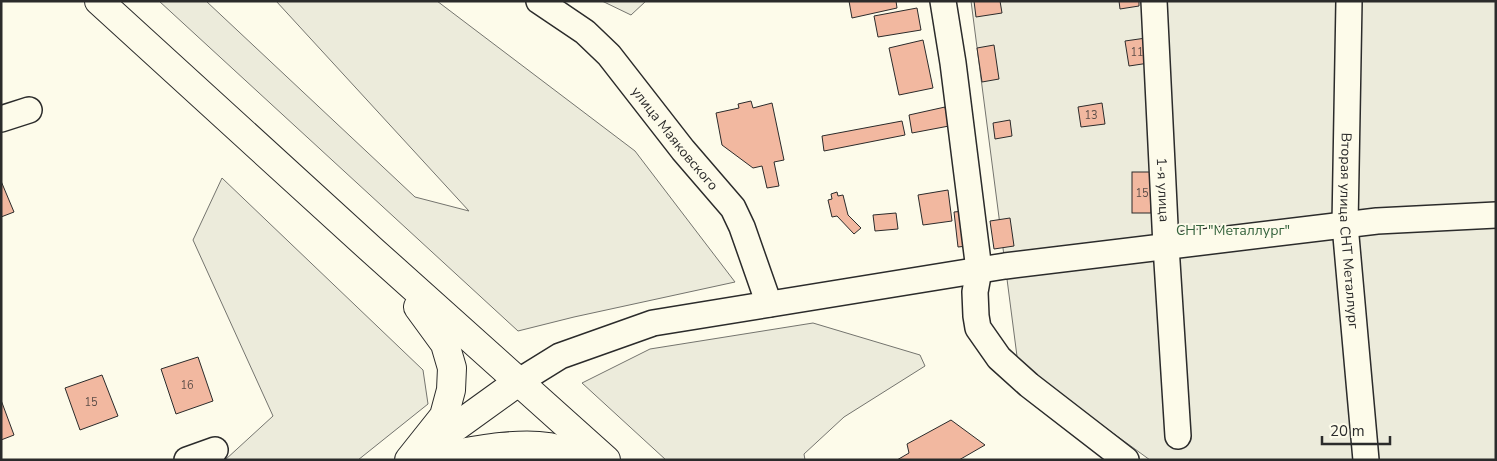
<svg xmlns="http://www.w3.org/2000/svg" width="1497" height="461" viewBox="0 0 1497 461" font-family="'Nunito Sans',sans-serif">
<style>
.green{fill:#ecebdb;stroke:#74746e}
.building{fill:#f2b8a0;stroke:#2b2b2b}
.lines{fill:none;stroke-linecap:round;stroke-linejoin:round}
.minor-casing{stroke:#2b2b2b;stroke-width:28}
.major-casing{stroke:#2b2b2b;stroke-width:30}
.minor{stroke:#fdfbea;stroke-width:25}
.major{stroke:#fdfbea;stroke-width:28}
.labels{text-anchor:middle;dominant-baseline:central;stroke-width:4;stroke-linejoin:round;paint-order:stroke}
.number-label{font-size:11px;fill:#5d4e48}
.street-label{font-size:14px;fill:#2b2b2b;stroke:#fdfbea}
.park-label{font-size:14px;fill:#34623c;stroke:#fdfbea}
</style>
<rect width="100%" height="100%" fill="#fdfbea"/>
<g class="green">
<polygon points="159,1 206,1 415,197 469,211 276,1 437,1 635,151 735,282 574,317 518,331"/>
<polygon points="602,1 646,1 631,15"/>
<polygon points="971,1 1496,1 1496,460 1150,460 1018,364"/>
<polygon points="222,178 423,370 428,404 358,460 225,460 273,416 193,240"/>
<polygon points="813,323 920,355 925,366 844,417 804,454 805,460 666,460 582,383 650,349"/>
</g>
<g class="building">
<polygon points="849,1 896,1 897,8 852,18"/>
<polygon points="974,1 1000,1 1002,13 976,17"/>
<polygon points="1119,1 1139,1 1139,6 1120,9"/>
<polygon points="917,8 921,30 878,37 874,16"/>
<polygon points="1146,38 1149,63 1129,66 1125,41"/>
<polygon points="923,40 933,88 899,95 889,48"/>
<polygon points="994,45 999,79 982,82 977,48"/>
<polygon points="751,101 753,108 772,103 784,160 774,162 779,186 767,188 762,166 753,168 722,145 716,113 739,108 738,104"/>
<polygon points="1102,103 1105,124 1081,127 1078,107"/>
<polygon points="945,107 949,126 912,133 909,115"/>
<polygon points="1010,120 1012,136 995,139 993,123"/>
<polygon points="902,121 905,135 824,151 822,136"/>
<rect x="1132" y="172" width="19" height="41"/>
<polygon points="1,181 14,212 1,217"/>
<polygon points="948,190 952,221 923,225 918,195"/>
<polygon points="837,192 838,196 843,195 848,215 861,228 854,234 837,216 832,217 828,200 832,199 831,194"/>
<polygon points="964,211 967,246 958,247 954,212"/>
<polygon points="896,213 898,229 875,231 873,215"/>
<polygon points="1010,218 1014,246 994,249 990,221"/>
<polygon points="198,357 213,401 176,414 161,369"/>
<polygon points="102,375 118,416 80,430 65,388"/>
<polygon points="1,400 14,435 1,440"/>
<polygon points="951,420 985,445 959,460 897,460 909,453 907,444"/>
</g>
<g class="lines">
<defs>
<g id="minor">
<path id="s1" d="M539,1L585,32L609,55L683,150L733,208L742,227L769,304"/>
<polyline points="943,1 953,63 979,270 975,292 976,316 978,328 999,358 1029,385 1126,460"/>
<path id="s2" d="M1154,1L1166,246L1178,436"/>
<path id="s3" d="M1349,1L1345,225L1366,460"/>
<polyline points="1,119 29,110"/>
<polyline points="518,382 560,356 653,323 1005,266 1377,221 1496,215"/>
<polyline points="187,460 215,450"/>
</g>
<g id="major">
<polyline points="99,1 373,251 606,460"/>
<polyline points="432,444 518,382"/>
<polyline points="409,460 444,416 451,390 452,368 445,344 418,307"/>
<path d="M422,460C461,454 510,441 549,447C559,449 571,455 581,460"/>
</g>
</defs>
<use href="#minor" class="minor-casing"/>
<use href="#major" class="major-casing"/>
<use href="#minor" class="minor"/>
<use href="#major" class="major"/>
</g>
<g class="labels">
<g class="number-label">
<text x="1137" y="52">11</text>
<text x="1091" y="115">13</text>
<text x="1142" y="193">15</text>
<text x="187" y="385">16</text>
<text x="91" y="402">15</text>
</g>
<g class="street-label">
<text stroke="none"><textPath href="#s1" startOffset="195">улица Маяковского</textPath></text>
<text stroke="none"><textPath href="#s2" startOffset="189">1-я улица</textPath></text>
<text stroke="none"><textPath href="#s3" startOffset="230">Вторая улица СНТ Металлург</textPath></text>
</g>
<g class="park-label">
<text x="1233" y="230">СНТ "Металлург"</text>
</g>
</g>
<rect width="1497" height="461" fill="none" stroke="#2b2b2b" stroke-width="5"/>
<path d="M1322 436v8h68v-8" fill="none" stroke="#2b2b2b" stroke-width="2.5"/>
<text x="1330" y="436" font-size="15" fill="#2b2b2b" stroke="#fdfbea" stroke-width="4" paint-order="stroke">20 m</text>
</svg>
